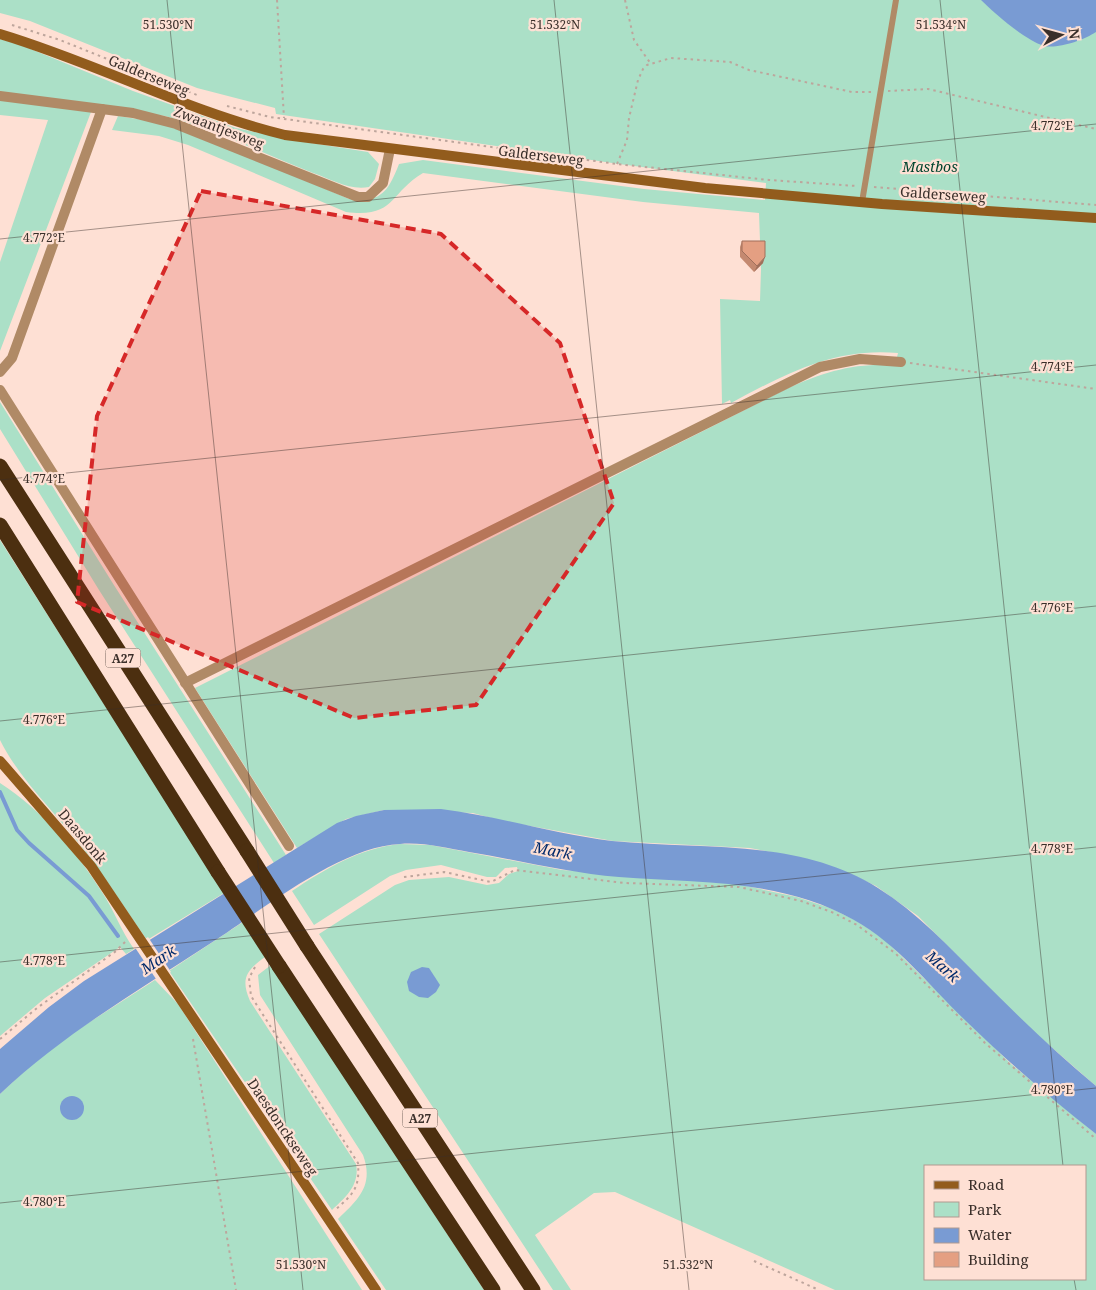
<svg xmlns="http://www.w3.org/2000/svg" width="1096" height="1290" viewBox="0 0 1096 1290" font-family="'Noto Serif',serif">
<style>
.green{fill:#abe0c7;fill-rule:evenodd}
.water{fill:#799bd3}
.pier{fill:#fee0d4}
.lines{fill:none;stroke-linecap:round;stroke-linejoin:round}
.stream{stroke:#799bd3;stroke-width:4}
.path{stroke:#bda59c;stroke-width:2;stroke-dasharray:2.5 4;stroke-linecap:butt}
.lane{stroke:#b08a66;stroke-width:6}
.street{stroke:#b08a66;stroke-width:10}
.secondary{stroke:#925c1d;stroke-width:10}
.highway{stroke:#4c2f10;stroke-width:15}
.highway-bridge{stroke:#4c2f10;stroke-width:15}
.wall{fill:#c48970}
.shaded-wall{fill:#a06f5b}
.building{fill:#e49f82;stroke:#a06f5b}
.marked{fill:#d62828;fill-opacity:0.2;stroke:#d62828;stroke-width:4;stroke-dasharray:10 6;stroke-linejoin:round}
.ticks{fill:none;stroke:#3a2f2a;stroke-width:1;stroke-opacity:0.45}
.labels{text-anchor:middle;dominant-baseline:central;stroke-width:4.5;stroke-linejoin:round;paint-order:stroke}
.shield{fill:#fee0d4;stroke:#75645d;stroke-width:1}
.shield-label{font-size:12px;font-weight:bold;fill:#3a2f2a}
.street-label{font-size:14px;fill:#3a2f2a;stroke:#fee0d4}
.park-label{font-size:14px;font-style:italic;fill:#00442e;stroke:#fee0d4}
.water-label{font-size:15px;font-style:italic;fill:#01296a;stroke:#fee0d4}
.ticks-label{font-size:12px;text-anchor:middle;fill:#3a2f2a;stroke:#fee0d4;stroke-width:4.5;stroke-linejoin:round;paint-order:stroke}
</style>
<rect width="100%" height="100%" fill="#fee0d4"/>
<g class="green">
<path d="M0,0H1096V1086L1026,1025L918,916L876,886L857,877L806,859L750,848L613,841L502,821L473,813L384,810L346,819L297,848L195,688L786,389C824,372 852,363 895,365L898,353C835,347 785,374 731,403L730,400L722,404L720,299L760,301L761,269L759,213L643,202L423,173C388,194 396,218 346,212L188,145L159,136L112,130L118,116L163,123L230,148L349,199C381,203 388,192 399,164L423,160L644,189L765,200L766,183L619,164L276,114L275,108L197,88L30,21L0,13Z"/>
<path d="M0,39L21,45L133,91L236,128L299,141L368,152L379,164L375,179L369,187C350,191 331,179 313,173C264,154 216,130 165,116L0,92Z"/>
<polygon points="0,100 91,112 0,351 0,262 48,120 0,115"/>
<polygon points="0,402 112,582 286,855 274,863 99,590 0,429"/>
<path d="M0,540L224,893L147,940C125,909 105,876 81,846C54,811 20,780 0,740Z"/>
<path d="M0,783C42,810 75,850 102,892C114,910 121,931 134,949L126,954L120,947L45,998L0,1036Z"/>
<path d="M400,844L430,845L562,870L737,884L797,897L830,908L855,920L884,939L1011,1064L1096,1134V1290H835L615,1192L594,1193L535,1235L571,1290H553L319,934L395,885L409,880L449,877L487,885L499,883L509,874L518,871L517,867L505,868L496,877H487L441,865L406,870L390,876L314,925L292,891C325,869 360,848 400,844ZM925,1166H1085V1279H925Z"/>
<path d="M243,922L265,957C247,970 240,978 250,1001L356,1164C360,1185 346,1197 332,1210L169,971Z"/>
<path d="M271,965L484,1290H386L338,1219C359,1199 374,1185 363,1155L260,995L258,975Z"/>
<polygon points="155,980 178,1004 362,1290 0,1290 0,1094 36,1060 65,1038"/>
</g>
<g class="water">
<path d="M981,0H1096V32C1084,40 1058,49 1044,46C1025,40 995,14 981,0Z"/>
<path d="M441,809C498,816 554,834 612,841C701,850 798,838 878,888C918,913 949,947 982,980C1019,1017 1056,1053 1096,1086V1134C1051,1099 1008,1062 967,1022C930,987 899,945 854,920C782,879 699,883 619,877C568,873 519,860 469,852C446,848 423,842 400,844C341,846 261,911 211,943C138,991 63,1034 0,1094V1049L49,1007L84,981L337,823L356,816L384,810Z"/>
<polygon points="422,967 429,968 440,985 436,992 428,998 419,997 409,991 407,982 411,972"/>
<circle cx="72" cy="1108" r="12"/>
</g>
<polygon class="pier" points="148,937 171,972 158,982 134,946"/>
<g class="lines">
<polyline class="stream" points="0,792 17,830 29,843 89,896 118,936"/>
<g class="path">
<polyline points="277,0 284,118"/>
<polyline points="625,0 634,40 651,64"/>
<polyline points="12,25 60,40 197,95"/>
<polyline points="888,91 928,89 1096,129"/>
<polyline points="227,106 270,117 617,164 769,180 857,186"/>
<polyline points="617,164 627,140 629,118 638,80 643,69 647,65 671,58 730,62 749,70 852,92 871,92"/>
<polyline points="874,187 1096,205"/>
<polyline points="910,363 1096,389"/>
<polyline points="404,877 444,872 491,882 515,870 625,883 739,887 801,901 834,913 857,925 895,953 985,1043 1096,1139"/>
<path d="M255,967L249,978L251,996L358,1163C360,1189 353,1194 334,1211"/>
<polyline points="0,1039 37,1008 116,951 127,940"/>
<polyline points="193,1039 236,1290"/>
<polyline points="754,1261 819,1290"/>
</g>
<polyline class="lane" points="862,202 896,0"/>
<g class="street">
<polyline points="0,96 133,113 176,124 358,197 368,197 383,183 390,149"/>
<polyline points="0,372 12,358 102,109"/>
<polyline points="0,390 289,846"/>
<polyline points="185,683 820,367 860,359 901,362"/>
</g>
<g class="secondary">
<path d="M0,34C97,63 186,111 285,135L705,188L882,204L1096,218"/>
<polyline points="0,761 91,866 376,1290"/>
</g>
<g class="highway">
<polyline points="0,466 247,851"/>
<polyline points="0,525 218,872"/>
<polyline points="307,946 533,1290"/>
<polyline points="279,966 493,1290"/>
</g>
<g class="highway-bridge">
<polyline points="247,851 307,946"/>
<polyline points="218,872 279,966"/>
</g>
</g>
<polygon class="wall" points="742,241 763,263 754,272 740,257 740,247"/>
<polygon class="shaded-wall" points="765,257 763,263 754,272 757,266"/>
<polygon class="building" points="742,241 765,241 765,257 757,266 742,251"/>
<path class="marked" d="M201,191L441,234L560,343L614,503L476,705L354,718L77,602L97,416Z"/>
<path class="ticks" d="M167,0L303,1290M554,0L689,1290M940,0L1063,1166M0,239L1096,124M0,480L1096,365M0,721L1096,606M0,962L1096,847M0,1203L1096,1088M1074,1279L1076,1290"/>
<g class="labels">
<g class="shield">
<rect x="105.5" y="648.5" width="35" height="19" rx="4"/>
<rect x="402.5" y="1108.5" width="35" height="19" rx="4"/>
</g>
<g class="shield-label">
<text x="123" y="658">A27</text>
<text x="420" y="1118">A27</text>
</g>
<g class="street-label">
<text transform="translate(149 75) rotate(22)">Galderseweg</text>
<text transform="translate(219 127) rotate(21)">Zwaantjesweg</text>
<text transform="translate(541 155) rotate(7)">Galderseweg</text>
<text transform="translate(943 194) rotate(4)">Galderseweg</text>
<text transform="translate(83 836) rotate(50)">Daasdonk</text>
<text transform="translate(283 1127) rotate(56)">Daesdonckseweg</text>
</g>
<g class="park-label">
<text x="930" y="166">Mastbos</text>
</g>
<g class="water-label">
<text transform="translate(553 850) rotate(11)">Mark</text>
<text transform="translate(158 959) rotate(-34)">Mark</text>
<text transform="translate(943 966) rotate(42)">Mark</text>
</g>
</g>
<g class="ticks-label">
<text x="168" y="29">51.530°N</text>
<text x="555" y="29">51.532°N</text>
<text x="941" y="29">51.534°N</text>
<text x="1052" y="130">4.772°E</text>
<text x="44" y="242">4.772°E</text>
<text x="1052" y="371">4.774°E</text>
<text x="44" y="483">4.774°E</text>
<text x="1052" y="612">4.776°E</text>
<text x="44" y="724">4.776°E</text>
<text x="1052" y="853">4.778°E</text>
<text x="44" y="965">4.778°E</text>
<text x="1052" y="1094">4.780°E</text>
<text x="44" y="1206">4.780°E</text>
<text x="301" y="1269">51.530°N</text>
<text x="688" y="1269">51.532°N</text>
</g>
<rect x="924" y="1165" width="162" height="115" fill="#fee0d4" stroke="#b09990"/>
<rect x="934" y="1181" width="25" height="8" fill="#925c1d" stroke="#b09990"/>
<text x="968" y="1190" font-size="15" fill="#3a2f2a">Road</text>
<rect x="934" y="1202" width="25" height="15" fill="#abe0c7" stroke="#b09990"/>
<text x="968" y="1215" font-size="15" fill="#3a2f2a">Park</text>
<rect x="934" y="1228" width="25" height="15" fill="#799bd3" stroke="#b09990"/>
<text x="968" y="1240" font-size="15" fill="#3a2f2a">Water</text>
<rect x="934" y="1252" width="25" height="15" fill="#e49f82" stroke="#b09990"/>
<text x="968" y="1265" font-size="15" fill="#3a2f2a">Building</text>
<g transform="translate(1061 35) rotate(84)" stroke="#fee0d4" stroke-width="4" paint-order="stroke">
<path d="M0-4L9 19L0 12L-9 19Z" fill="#3a2f2a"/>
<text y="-8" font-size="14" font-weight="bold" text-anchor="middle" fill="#3a2f2a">N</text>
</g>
</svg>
